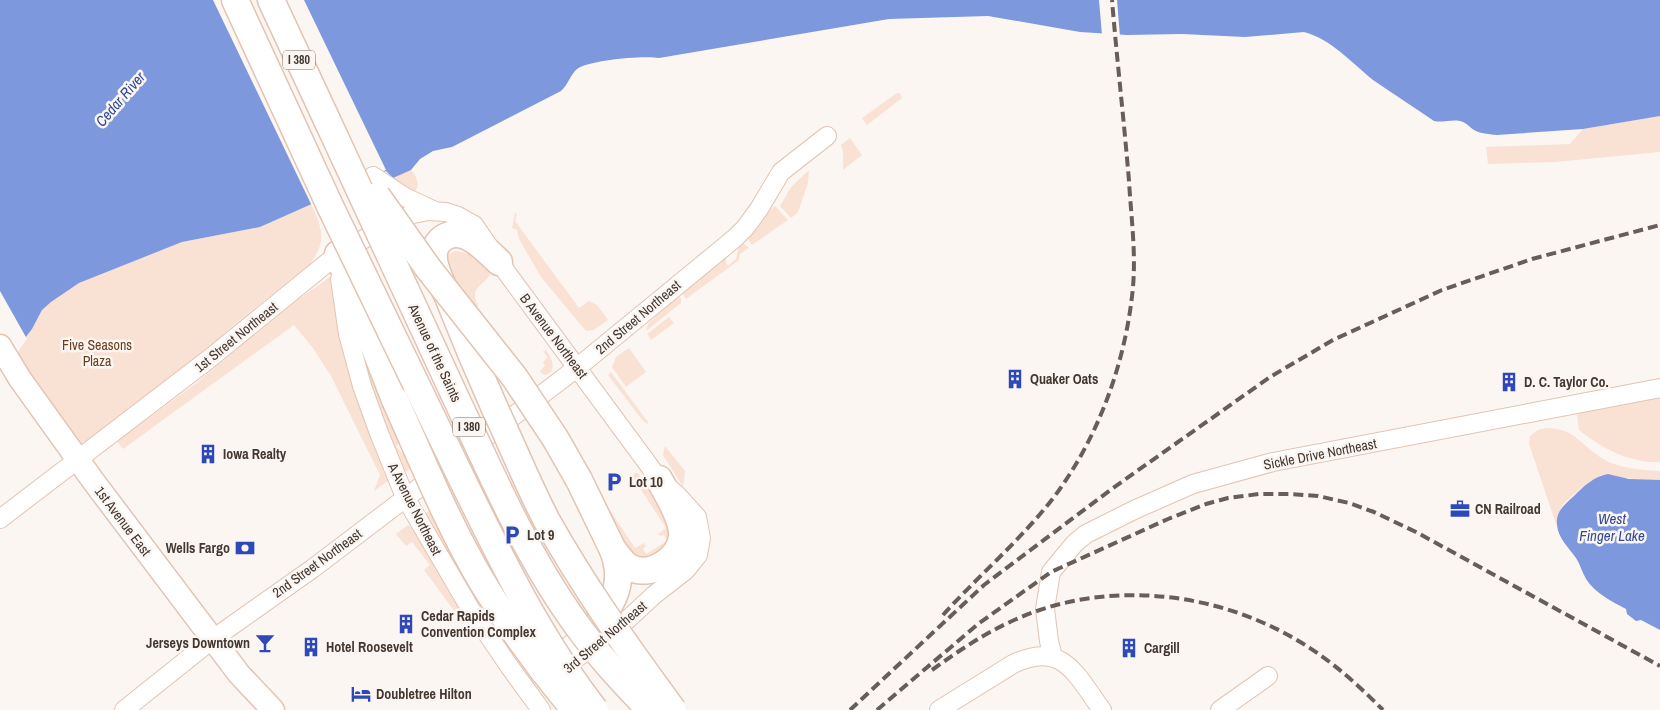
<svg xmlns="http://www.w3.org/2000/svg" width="1660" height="710" viewBox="0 0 1660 710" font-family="'Archivo Narrow',sans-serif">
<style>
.green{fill:#f9e1d4}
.water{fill:#7e98dd}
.pier{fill:#fcf6f2}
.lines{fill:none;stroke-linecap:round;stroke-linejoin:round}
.minor-casing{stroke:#e1c4b2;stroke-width:20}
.major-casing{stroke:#e1c4b2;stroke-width:25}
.highway-casing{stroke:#e1c4b2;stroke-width:29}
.minor{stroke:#fff;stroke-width:18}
.major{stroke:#fff;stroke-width:22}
.highway{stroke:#fff;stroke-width:26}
.rail{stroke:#685e57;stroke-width:4;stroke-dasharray:10 5;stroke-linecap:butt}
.highway-bridge-casing{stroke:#e1c4b2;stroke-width:29;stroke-linecap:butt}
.highway-bridge{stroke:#fff;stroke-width:26}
.labels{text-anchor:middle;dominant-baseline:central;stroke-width:5;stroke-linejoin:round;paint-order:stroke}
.shield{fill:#fcf6f2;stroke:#7a706a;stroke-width:1}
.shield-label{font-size:12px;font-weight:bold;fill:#433730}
.street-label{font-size:14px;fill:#433730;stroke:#fcf6f2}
.park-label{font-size:14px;fill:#6d3d1c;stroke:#fcf6f2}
.poi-label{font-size:14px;font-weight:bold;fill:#433730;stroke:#fcf6f2;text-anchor:start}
.water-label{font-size:15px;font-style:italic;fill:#30489a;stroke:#fcf6f2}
</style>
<rect width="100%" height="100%" fill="#fcf6f2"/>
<g class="green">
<polygon points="897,93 900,93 902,98 867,125 862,118"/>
<polygon points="1660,116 1660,152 1555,162 1488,164 1486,147 1570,144 1583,129"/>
<polygon points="850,138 862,155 843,170 843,152 841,145"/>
<path d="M411,170C417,176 420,185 415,192L403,186L393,178Z"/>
<polygon points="809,170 808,183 798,212 791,218 780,206 791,187"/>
<path d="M311,204C322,227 328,242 309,265L235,324L103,439L77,459L12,364L17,349L32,329L42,310L51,302L79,283L182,242L260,227Z"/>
<polygon points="775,206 788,220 752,245 747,237 765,214"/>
<polygon points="515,213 517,214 515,221 579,308 589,301 597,305 608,320 594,330 586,331 541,277 519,239 517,230 512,228"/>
<polygon points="742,242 749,248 740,254 739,260 686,299 682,293 723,256 726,256 726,264 729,265 736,259 739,245"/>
<path d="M455,251C471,252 483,261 490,275C482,287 469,287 478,306L475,309L453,289L446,256Z"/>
<polygon points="330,277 337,311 383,461 381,463 388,481 374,491 380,475 331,376 313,348 294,325 123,449 117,441 195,384 296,301"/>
<polygon points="678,296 681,298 681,303 646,331 648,324"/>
<polygon points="669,317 674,323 651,340 647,334"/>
<polygon points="359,325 403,440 396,446 403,454 410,449 417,465 403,473 389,440 360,353"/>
<polygon points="629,348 646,372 626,387 612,367 616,357"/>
<path d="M546,350C551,357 555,364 551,372L546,375L542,374L540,371L545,366L543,363L547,357L543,351Z"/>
<polygon points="611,372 648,422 649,425 643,421 608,375"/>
<path d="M1660,398V462C1629,463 1603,449 1579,430L1577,415L1583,412Z"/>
<path d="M1546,428C1574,428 1579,443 1600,457C1616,468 1640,470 1660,471V480L1650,481L1601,475L1580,489L1563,504L1558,514L1556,524L1529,444L1530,436L1538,430Z"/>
<polygon points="665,446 685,471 683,487 663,455"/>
<polygon points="637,472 669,515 672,543 648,560 627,554 603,500 635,548 644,543 646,546 643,549 646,554 667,541 664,535 660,536 658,534 666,528 632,476"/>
<polygon points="436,506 498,629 423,515"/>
<polygon points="408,525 416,531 450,594 465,617 461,620 424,570 430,565 412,542 406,546 396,534"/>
</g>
<g class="water">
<path d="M0,0H1660V116L1583,129L1497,135C1490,134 1482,134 1476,131C1471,129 1468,124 1463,122C1454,118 1444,123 1434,121C1414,107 1393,94 1373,80C1352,63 1331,39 1304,32L1245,37L1182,34L1127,35L1080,32L988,16L889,19L659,58C645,55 588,60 577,69C570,75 568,85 561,91L452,147L433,151L420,159L411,170L393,178L386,171L260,227L182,242L79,283L51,302L42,310L32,329L0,371Z"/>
<path d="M1608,474L1629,479L1660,480V630L1641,620L1636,621L1627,614L1626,609C1611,601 1595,593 1586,579C1582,572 1580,564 1576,558C1569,548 1558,538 1557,525C1555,512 1565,504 1574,496C1583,487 1594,476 1608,474Z"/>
</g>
<g class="pier">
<polygon points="213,0 304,0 386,170 375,175 376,178 312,206"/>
<polygon points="1099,0 1117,0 1120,37 1102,35"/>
<polygon points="0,291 27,339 19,350 15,363 0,371"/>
</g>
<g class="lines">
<defs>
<g id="minor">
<polyline points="373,176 405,197 435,211"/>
<polyline points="340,279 348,334 362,386 379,433 405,497 471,610 509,666 541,710"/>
<polyline points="0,519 209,359 338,254 397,220 413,214 428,211 446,212 458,216 474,225 507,273 659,479 678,496 697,517 701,538 698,555 686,570 654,595 627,620 566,666 560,675"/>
<polyline points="1053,657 1049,641 1045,609 1051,572 1075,543 1086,534 1134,510 1193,484 1273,462 1660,388"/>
<polyline points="549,661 592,628"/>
<polyline points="124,710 213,639 312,569 578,367 735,238 745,228 759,209 781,172 827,136"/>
<path d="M939,710L1013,664C1063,640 1076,675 1102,710"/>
<polyline points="1220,710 1268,676"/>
</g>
<polyline id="major" points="0,346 20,379 94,482 239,674 273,710"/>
<g id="highway">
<polyline points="235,0 330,206"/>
<polyline points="271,0 327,120"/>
<polyline points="338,254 395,400"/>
<path d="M496,411C479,373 463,335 448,297C443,285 432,267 434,253C435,246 440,239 447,236C466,227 486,250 499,262"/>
<path d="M579,480L613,550C618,555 622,563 629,567C650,579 680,559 682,537C684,520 667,494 659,479"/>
<path d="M598,624C615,598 625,581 613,550"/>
</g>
</defs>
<use href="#minor" class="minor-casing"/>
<use href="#major" class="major-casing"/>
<use href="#highway" class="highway-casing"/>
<use href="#minor" class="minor"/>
<use href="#major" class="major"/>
<use href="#highway" class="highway"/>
<g class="rail">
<path d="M943,615C979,575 1021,540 1054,497C1099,437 1126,361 1133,287C1136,251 1131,216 1129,181C1124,121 1117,60 1112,0"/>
<path d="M932,670C957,652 982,635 1010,622C1109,575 1232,592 1320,655C1343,671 1363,690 1383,710"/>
<polyline points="850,710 984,585 1113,488 1270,377 1333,340 1442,290 1532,259 1660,225"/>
<polyline points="877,710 978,624 1051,572 1168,519 1206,504 1228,498 1259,494 1289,494 1318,496 1349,503 1374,512 1416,532 1660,666"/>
</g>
<defs>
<g id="highway-bridge">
<path d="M327,120C370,211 411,303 454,394C493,477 529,563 585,636C605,663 627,686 650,710"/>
<polyline points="377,196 428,268 515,378 555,438 579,480"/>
<path d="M330,206C373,295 416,384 459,473C499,555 539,638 595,710"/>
<path d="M395,400C423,462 449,527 484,585C511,629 541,670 574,709"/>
<path d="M496,411C513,447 528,485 547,521C584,587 628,649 673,710"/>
</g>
</defs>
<use href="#highway-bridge" class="highway-bridge-casing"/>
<use href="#highway-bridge" class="highway-bridge"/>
</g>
<defs>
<symbol id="building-bare" viewBox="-9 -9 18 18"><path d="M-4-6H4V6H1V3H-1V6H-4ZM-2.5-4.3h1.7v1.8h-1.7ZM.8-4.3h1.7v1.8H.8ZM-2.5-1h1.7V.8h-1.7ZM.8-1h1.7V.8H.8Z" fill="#2d48b8" stroke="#fcf6f2" stroke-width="2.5" paint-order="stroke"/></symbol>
<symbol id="parking-bare" viewBox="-9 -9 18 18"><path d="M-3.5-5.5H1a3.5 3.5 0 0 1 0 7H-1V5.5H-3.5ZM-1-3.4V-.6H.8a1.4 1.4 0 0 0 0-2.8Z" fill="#2d48b8" stroke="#fcf6f2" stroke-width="2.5" paint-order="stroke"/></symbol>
<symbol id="office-bare" viewBox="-9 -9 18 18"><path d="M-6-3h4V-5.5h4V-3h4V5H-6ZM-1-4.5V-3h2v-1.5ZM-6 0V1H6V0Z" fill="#2d48b8" stroke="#fcf6f2" stroke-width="2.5" paint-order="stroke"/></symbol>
<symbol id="bank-bare" viewBox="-9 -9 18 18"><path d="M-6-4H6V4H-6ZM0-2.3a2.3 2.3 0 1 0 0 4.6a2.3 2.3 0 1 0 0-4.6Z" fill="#2d48b8" stroke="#fcf6f2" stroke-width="2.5" paint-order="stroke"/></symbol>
<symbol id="bar-bare" viewBox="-9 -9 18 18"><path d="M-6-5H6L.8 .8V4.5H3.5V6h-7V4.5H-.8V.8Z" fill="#2d48b8" stroke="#fcf6f2" stroke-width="2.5" paint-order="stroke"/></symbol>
<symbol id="hotel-bare" viewBox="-9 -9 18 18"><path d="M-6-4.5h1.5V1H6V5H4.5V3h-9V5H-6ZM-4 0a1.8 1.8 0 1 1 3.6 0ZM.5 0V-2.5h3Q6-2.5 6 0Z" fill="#2d48b8" stroke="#fcf6f2" stroke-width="2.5" paint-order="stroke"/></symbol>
</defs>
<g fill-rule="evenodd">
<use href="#building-bare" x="1001" y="365" width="28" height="28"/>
<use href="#building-bare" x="1495" y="368" width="28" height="28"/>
<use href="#building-bare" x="194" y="440" width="28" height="28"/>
<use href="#parking-bare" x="600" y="468" width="28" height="28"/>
<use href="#office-bare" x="1446" y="495" width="28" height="28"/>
<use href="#parking-bare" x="498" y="521" width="28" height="28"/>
<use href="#bank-bare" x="231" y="534" width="28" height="28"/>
<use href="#building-bare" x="392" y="610" width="28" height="28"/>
<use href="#bar-bare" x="251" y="629" width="28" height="28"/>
<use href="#building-bare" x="297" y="633" width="28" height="28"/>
<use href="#building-bare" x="1115" y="634" width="28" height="28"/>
<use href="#hotel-bare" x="347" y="680" width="28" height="28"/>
</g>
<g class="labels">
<g class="shield">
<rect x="283" y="50.5" width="32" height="19" rx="4"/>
<rect x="453" y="417.5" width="32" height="19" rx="4"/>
</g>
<g class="shield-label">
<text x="299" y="60">I 380</text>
<text x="469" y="427">I 380</text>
</g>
<g class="street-label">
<text transform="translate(638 317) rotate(-40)">2nd Street Northeast</text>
<text transform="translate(554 336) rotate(53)">B Avenue Northeast</text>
<text transform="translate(236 337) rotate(-39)">1st Street Northeast</text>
<text transform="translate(435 353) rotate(65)">Avenue of the Saints</text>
<text transform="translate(1320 454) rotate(-11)">Sickle Drive Northeast</text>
<text transform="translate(415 509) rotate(63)">A Avenue Northeast</text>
<text transform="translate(123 521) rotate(53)">1st Avenue East</text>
<text transform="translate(317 563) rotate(-36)">2nd Street Northeast</text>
<text transform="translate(605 637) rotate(-40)">3rd Street Northeast</text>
</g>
<g class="park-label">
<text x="97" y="345">Five Seasons<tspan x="97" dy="16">Plaza</tspan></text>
</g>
<g class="poi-label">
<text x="1030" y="379">Quaker Oats</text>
<text x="1524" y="382">D. C. Taylor Co.</text>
<text x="223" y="454">Iowa Realty</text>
<text x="629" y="482">Lot 10</text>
<text x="1475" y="509">CN Railroad</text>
<text x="527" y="535">Lot 9</text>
<text x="230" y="548" text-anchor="end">Wells Fargo</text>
<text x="421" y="616">Cedar Rapids<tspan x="421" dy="16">Convention Complex</tspan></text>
<text x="250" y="643" text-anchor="end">Jerseys Downtown</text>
<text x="326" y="647">Hotel Roosevelt</text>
<text x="1144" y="648">Cargill</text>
<text x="376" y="694">Doubletree Hilton</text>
</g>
<g class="water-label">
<text transform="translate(120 99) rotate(-49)">Cedar River</text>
<text x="1612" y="518">West<tspan x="1612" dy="17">Finger Lake</tspan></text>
</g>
</g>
</svg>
